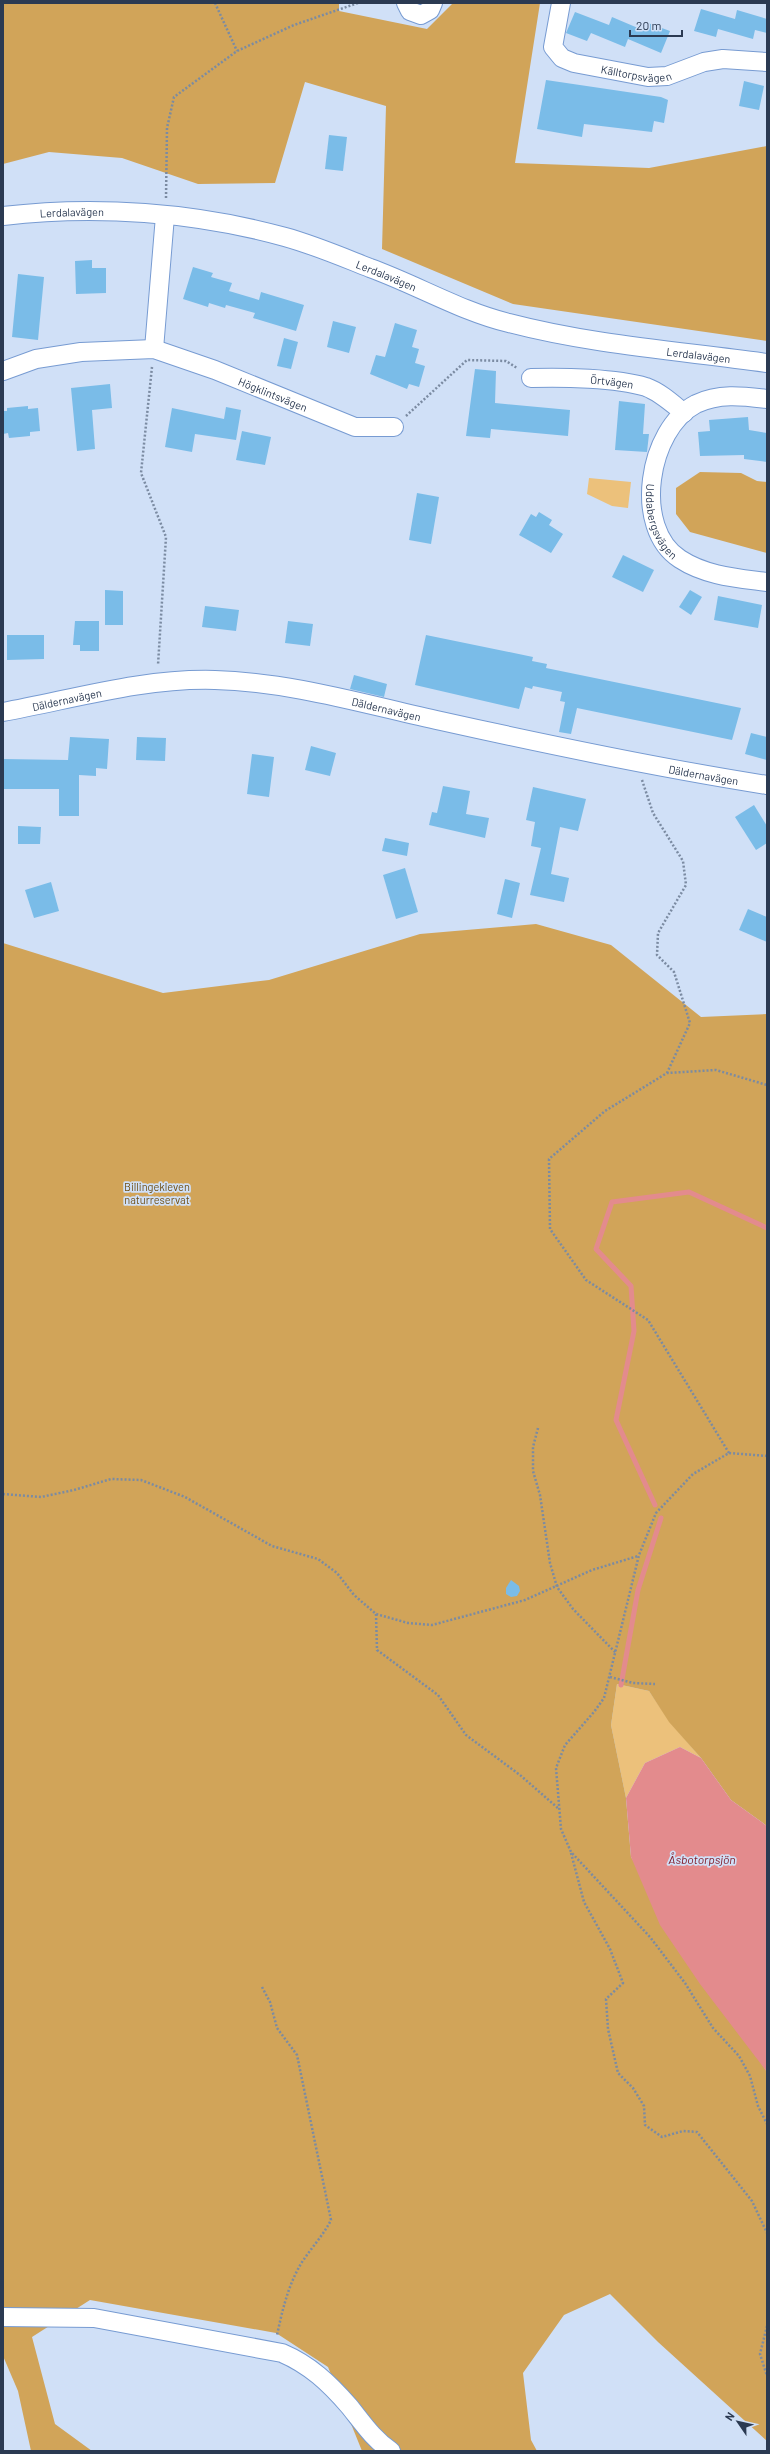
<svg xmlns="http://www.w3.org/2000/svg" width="770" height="2454" viewBox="0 0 770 2454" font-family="Barlow,sans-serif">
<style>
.green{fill:#ecc17b}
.forest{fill:#d1a459}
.water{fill:#e38b8d}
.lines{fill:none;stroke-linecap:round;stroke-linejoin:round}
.stream{stroke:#e38b8d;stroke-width:5}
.building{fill:#7abce8}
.street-casing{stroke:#779bd2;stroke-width:20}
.path{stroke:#7b8ba2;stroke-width:2.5;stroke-dasharray:2 2;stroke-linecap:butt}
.street{stroke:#fff;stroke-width:18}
.labels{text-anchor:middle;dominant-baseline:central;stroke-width:3.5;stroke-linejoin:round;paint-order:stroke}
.street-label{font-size:11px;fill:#2b3a52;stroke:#d0e0f7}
.park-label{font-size:11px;fill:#6f5017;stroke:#d0e0f7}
.water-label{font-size:12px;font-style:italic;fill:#821b29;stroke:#d0e0f7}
</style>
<rect width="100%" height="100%" fill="#d0e0f7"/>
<g class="green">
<polygon points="589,478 631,482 628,508 612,506 587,494"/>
<polygon points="617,1684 649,1691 670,1722 701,1758 680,1747 645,1763 626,1798 611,1725"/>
</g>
<g class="forest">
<polygon points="3,3 339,3 339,11 427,29 453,3 540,3 515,163 649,168 767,146 767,341 513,304 382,249 386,106 305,82 275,183 198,184 122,158 49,152 3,164"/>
<polygon points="700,472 741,473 757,481 767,482 767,553 690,532 676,514 676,488"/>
<polygon points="536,924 611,945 701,1017 767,1014 767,1826 731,1800 701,1758 669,1722 649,1691 617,1684 611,1725 626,1798 631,1857 767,2072 767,2441 658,2342 610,2294 564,2315 523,2373 531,2440 537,2451 362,2451 328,2367 276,2333 90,2300 32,2337 55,2424 92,2451 31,2451 18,2391 3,2356 3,943 163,993 269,980 420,934"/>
</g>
<polygon class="water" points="680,1747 701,1758 731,1800 767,1826 767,2072 700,1984 660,1925 631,1857 626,1798 645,1763"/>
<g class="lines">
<g class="stream">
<polyline points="655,1505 616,1420 634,1331 631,1286 596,1249 612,1202 689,1192 767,1228"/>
<polyline points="621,1685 638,1590 661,1518"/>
</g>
</g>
<g class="building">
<polygon points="701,9 735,19 737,10 767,19 767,33 755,30 753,39 718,29 716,37 694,31"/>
<polygon points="575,12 609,25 612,17 645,31 648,23 670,31 661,53 628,39 625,47 591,33 587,41 566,33"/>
<polygon points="546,80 661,97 668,100 664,123 654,121 652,132 584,124 582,137 537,129"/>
<polygon points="744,81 764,86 759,110 739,106"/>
<polygon points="329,135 347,137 343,171 325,169"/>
<polygon points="92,260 92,268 106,268 106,293 76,294 75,261"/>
<polygon points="193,267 213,273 211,277 232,283 229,291 259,300 261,292 304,305 296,331 253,318 255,313 226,305 225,308 209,303 208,307 183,299"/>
<polygon points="18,274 44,277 38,340 12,337"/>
<polygon points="333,321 356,327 349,353 327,347"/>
<polygon points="395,323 417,330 412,347 419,349 415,363 425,366 419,387 409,384 407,389 370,374 376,355 385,357"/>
<polygon points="284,338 298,342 291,369 277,366"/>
<polygon points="475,369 496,371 495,403 570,410 568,436 491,429 490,438 466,436"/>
<polygon points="110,384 112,408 92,410 95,449 77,451 71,388"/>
<polygon points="619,401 645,404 643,434 649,434 647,452 615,450"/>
<polygon points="28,406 28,409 38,408 40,431 30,432 30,436 9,438 8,433 3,434 3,411 7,411 7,408"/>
<polygon points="226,407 241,410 236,440 195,434 192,452 165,447 172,408 224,419"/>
<polygon points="748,417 749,430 767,433 767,462 744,459 744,455 700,456 698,432 710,431 709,420"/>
<polygon points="242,431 271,437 265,465 236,460"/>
<polygon points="417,493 439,497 431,544 409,540"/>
<polygon points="539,512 552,520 549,525 563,534 551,553 519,535 531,514 536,517"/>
<polygon points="623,555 654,570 643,592 612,577"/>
<polygon points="105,590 123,591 123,625 105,625"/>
<polygon points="690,590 702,597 691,615 679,607"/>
<polygon points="718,596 762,605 758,628 714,620"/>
<polygon points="205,606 239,610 236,631 202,627"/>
<polygon points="75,621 99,621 99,651 80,651 80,645 73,645"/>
<polygon points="288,621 313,624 310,646 285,643"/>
<polygon points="7,635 44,635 44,659 7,660"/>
<polygon points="426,635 533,657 532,661 547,664 546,668 741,708 732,740 577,708 571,734 559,732 565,702 560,701 562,692 533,686 532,689 525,687 519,709 415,685"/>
<polygon points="354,675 387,684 384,697 350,689"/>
<polygon points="751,733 767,737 767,760 745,754"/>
<polygon points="70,737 109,739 107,769 96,768 96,776 79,775 79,816 59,816 59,789 3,789 3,759 68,760"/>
<polygon points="137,737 166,738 165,761 136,760"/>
<polygon points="311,746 336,753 330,776 305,770"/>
<polygon points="252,754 274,757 269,797 247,794"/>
<polygon points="443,786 470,791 466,814 489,818 485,838 429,825 432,812 437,813"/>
<polygon points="533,787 586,799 578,831 560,827 551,874 569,878 564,902 530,895 541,848 531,846 535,822 526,820"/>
<polygon points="754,805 767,826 767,843 756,850 735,817"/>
<polygon points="18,826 41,827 40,844 18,844"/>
<polygon points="385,838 409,843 407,856 382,851"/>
<polygon points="405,868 418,912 396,919 383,875"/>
<polygon points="505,879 520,883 512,918 497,914"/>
<polygon points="51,882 59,911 34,918 25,890"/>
<polygon points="748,909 767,917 767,942 739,930"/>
<polygon points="511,1580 519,1586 520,1591 517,1596 511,1597 506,1594 506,1588"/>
</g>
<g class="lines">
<defs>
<g id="street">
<polyline points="406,3 410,11 421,15 430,10 433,3"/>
<path id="s1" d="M561,3L553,47L562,58L574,63L648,77L667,76L704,62L723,59L767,62"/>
<path id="s2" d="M3,216C95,205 195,212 285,237C314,245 342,257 370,268C417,285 460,311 509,323C593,345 681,351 767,363"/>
<polyline points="154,349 165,216"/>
<path id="s3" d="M3,371L36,359L81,352L154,349L215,370L355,427H394"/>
<path id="s4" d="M531,378C563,377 616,378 646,387C660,392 673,404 684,413"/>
<path id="s5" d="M767,399C742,396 719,393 696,404C648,429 632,528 680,559C706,576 737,578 767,582"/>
<path id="s6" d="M3,712C74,699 142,678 215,680C291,682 367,705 441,721C549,745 658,768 767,785"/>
<path d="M3,2317L94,2318L282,2353C310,2365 329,2383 349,2406C362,2422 373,2439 391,2451"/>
</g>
</defs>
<use href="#street" class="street-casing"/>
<g class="path">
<polyline points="215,3 237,51"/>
<polyline points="166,198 167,128 174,97 237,51 294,25 358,3"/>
<polyline points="152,367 141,473 166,537 158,665"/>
<polyline points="406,416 467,360 506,361 517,368"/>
<polyline points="642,780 653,813 683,861 686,885 658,933 657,955 674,972 690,1023 667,1073"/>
<polyline points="538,1428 533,1447 533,1471 540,1495 550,1563 557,1587 573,1609 616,1653"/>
<polyline points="729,1453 648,1320 586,1280 550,1229 549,1159 605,1111 667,1073 716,1070 767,1085"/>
<polyline points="767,1456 729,1453 693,1474 656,1513 639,1555 604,1698 594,1712 565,1745 556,1768 561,1829 571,1852 650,1937 685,1983 713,2028 739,2056 750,2076 758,2106 767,2124"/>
<polyline points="3,1494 41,1497 74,1490 111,1479 141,1480 185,1497 272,1546 318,1559 337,1573 354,1595 376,1614 408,1623 432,1625 525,1600 592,1570 638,1556"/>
<polyline points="376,1614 377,1650 438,1695 466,1735 520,1775 559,1809"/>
<polyline points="610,1677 633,1683 655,1684"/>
<polyline points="571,1853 584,1902 610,1949 623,1983 606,1999 608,2029 618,2073 633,2088 644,2106 645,2125 662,2137 683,2131 697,2132 752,2201 767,2233"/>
<path d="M262,1987L270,2002L277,2028L297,2055L331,2220C322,2238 307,2252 298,2269C287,2290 282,2312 277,2335"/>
<polyline points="767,2326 760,2354 767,2376"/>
</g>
<use href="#street" class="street"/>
</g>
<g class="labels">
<g class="street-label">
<text stroke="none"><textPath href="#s1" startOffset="135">Källtorpsvägen</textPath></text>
<text stroke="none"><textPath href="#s2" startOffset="69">Lerdalavägen</textPath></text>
<text stroke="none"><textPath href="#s2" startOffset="393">Lerdalavägen</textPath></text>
<text stroke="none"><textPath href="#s2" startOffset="717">Lerdalavägen</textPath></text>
<text stroke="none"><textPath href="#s4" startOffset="81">Örtvägen</textPath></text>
<text stroke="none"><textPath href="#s3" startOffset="281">Högklintsvägen</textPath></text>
<text stroke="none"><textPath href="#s5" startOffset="207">Uddabergsvägen</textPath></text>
<text stroke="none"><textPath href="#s6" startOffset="65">Däldernavägen</textPath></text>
<text stroke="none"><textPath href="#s6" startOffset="389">Däldernavägen</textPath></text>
<text stroke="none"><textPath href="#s6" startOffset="713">Däldernavägen</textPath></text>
</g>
<g class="park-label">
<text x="157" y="1186">Billingekleven<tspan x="157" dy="13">naturreservat</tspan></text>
</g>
<g class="water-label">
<text x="702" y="1859">Åsbotorpsjön</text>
</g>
</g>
<rect width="770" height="2454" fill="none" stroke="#2b3a52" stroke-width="8"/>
<g transform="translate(738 2422) rotate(304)" stroke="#d0e0f7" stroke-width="3" paint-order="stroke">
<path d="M0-3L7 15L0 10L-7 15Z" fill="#2b3a52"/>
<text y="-6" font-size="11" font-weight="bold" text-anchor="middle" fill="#2b3a52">N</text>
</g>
<path d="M630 30v6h52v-6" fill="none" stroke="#2b3a52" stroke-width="2"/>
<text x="636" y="30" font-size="12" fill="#2b3a52" stroke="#d0e0f7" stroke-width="3" paint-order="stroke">20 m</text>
</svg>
